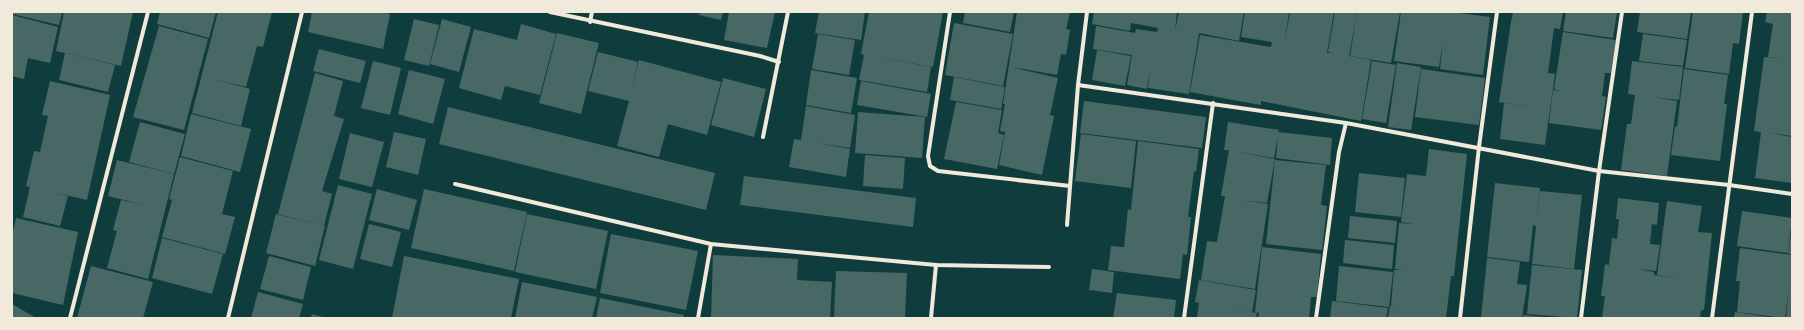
<svg xmlns="http://www.w3.org/2000/svg" width="1804" height="330" viewBox="0 0 1804 330" font-family="'Noto Sans',sans-serif">
<style>
.building{fill:#486865}
.lines{fill:none;stroke-linecap:round;stroke-linejoin:round}
.minor{stroke:#f1e9da;stroke-width:4}
</style>
<rect width="100%" height="100%" fill="#0f3d3e"/>
<g class="building">
<polygon points="12,12 62,12 59,25 12,14"/>
<polygon points="64,12 133,12 121,66 56,51"/>
<polygon points="160,12 216,12 209,38 157,24"/>
<polygon points="218,12 272,12 263,47 257,46 246,87 211,78 250,89 241,126 192,113"/>
<polygon points="312,12 380,12 390,14 383,49 308,32"/>
<polygon points="700,12 723,12 721,20 699,15"/>
<polygon points="729,12 775,12 767,48 724,40"/>
<polygon points="819,12 865,12 861,40 815,33"/>
<polygon points="869,12 943,12 933,67 868,55 931,67 927,92 859,80 864,55 861,54"/>
<polygon points="965,12 1014,12 1010,32 963,23"/>
<polygon points="1017,12 1070,12 1066,29 1070,30 1066,55 1061,54 1057,75 1011,67 1058,78 1050,115 1054,116 1042,175 999,165 1005,132 1000,131 1005,104 1003,104"/>
<polygon points="1094,12 1177,12 1175,31 1179,12 1244,12 1239,41 1199,33 1189,94 1148,88 1150,69 1147,89 1127,85 1132,55 1093,49 1096,26 1135,33 1136,29 1157,32 1158,28 1131,23 1130,31 1092,24"/>
<polygon points="1245,12 1289,12 1284,45 1290,12 1334,12 1327,53 1332,53 1328,52 1335,12 1357,12 1349,56 1371,60 1361,121 1261,101 1261,105 1233,100 1235,84 1233,100 1190,92 1200,35 1271,47 1272,42 1241,37"/>
<polygon points="1357,12 1400,12 1391,63 1350,56"/>
<polygon points="1401,12 1452,12 1490,17 1483,75 1440,69 1443,42 1439,67 1394,61"/>
<polygon points="1513,12 1563,12 1560,29 1554,28 1548,73 1555,74 1545,145 1500,139 1504,103 1525,106 1499,102 1511,22 1519,24 1511,22"/>
<polygon points="1566,12 1617,12 1613,38 1563,31"/>
<polygon points="1640,12 1691,12 1687,39 1637,32"/>
<polygon points="1693,12 1743,12 1739,44 1733,43 1729,74 1685,68"/>
<polygon points="1767,12 1792,12 1792,136 1770,133 1792,137 1792,183 1755,178 1761,132 1754,131 1764,57 1784,59 1768,57 1773,24 1765,22"/>
<polygon points="12,15 58,27 50,63 28,58 24,79 12,76"/>
<polygon points="414,19 439,25 429,66 404,60"/>
<polygon points="442,19 471,27 459,72 430,64"/>
<polygon points="954,23 1013,34 1003,86 945,75"/>
<polygon points="521,24 556,34 540,95 505,86 501,100 459,88 474,29 517,40"/>
<polygon points="159,26 208,39 184,130 133,117"/>
<polygon points="1563,32 1616,40 1611,73 1605,73 1602,96 1606,97 1601,130 1549,123 1553,90 1561,91 1554,89"/>
<polygon points="557,33 599,43 581,114 539,103"/>
<polygon points="818,34 855,40 849,75 812,69"/>
<polygon points="1643,34 1687,40 1683,66 1639,61"/>
<polygon points="319,49 366,61 360,83 313,71"/>
<polygon points="1097,50 1131,56 1125,86 1092,80"/>
<polygon points="598,52 638,62 631,91 639,60 721,82 707,135 668,124 659,157 617,146 629,101 588,91"/>
<polygon points="65,53 115,65 108,92 59,80"/>
<polygon points="373,61 401,68 390,115 361,108"/>
<polygon points="1372,61 1396,65 1386,123 1362,119"/>
<polygon points="1632,61 1683,67 1679,100 1652,97 1677,101 1667,176 1621,170 1627,124 1631,124 1635,95 1628,94"/>
<polygon points="1397,63 1421,67 1411,130 1388,127"/>
<polygon points="1421,69 1485,78 1479,125 1415,117"/>
<polygon points="1684,69 1728,75 1724,104 1727,104 1720,161 1671,155 1675,126 1677,127"/>
<polygon points="409,70 445,79 433,124 398,114"/>
<polygon points="811,70 857,78 851,113 806,105"/>
<polygon points="315,73 343,81 334,116 344,119 322,191 332,194 324,226 278,214"/>
<polygon points="954,77 1005,87 1001,109 950,100"/>
<polygon points="723,78 766,89 754,137 711,125"/>
<polygon points="50,81 110,95 87,200 53,192 68,196 60,226 23,217 30,187 26,186 34,151 46,153 40,152 48,116 42,115"/>
<polygon points="861,81 931,94 927,117 857,105"/>
<polygon points="1084,101 1206,117 1202,148 1080,133"/>
<polygon points="956,102 1002,110 998,133 1004,135 997,169 944,159"/>
<polygon points="806,106 855,115 850,148 816,143 850,149 846,177 789,167 794,139 801,140"/>
<polygon points="448,107 715,173 706,210 439,144"/>
<polygon points="858,112 925,117 922,158 855,153"/>
<polygon points="191,114 251,129 240,172 181,156"/>
<polygon points="140,122 185,134 174,174 129,162"/>
<polygon points="1228,122 1279,130 1278,132 1332,138 1330,165 1276,158 1278,136 1274,158 1232,151 1275,159 1267,203 1242,200 1268,204 1255,289 1201,280 1207,241 1217,242 1225,196 1221,196 1229,150 1224,150"/>
<polygon points="394,132 426,139 418,175 386,167"/>
<polygon points="350,133 384,142 372,187 339,179"/>
<polygon points="1081,134 1136,141 1131,188 1075,181"/>
<polygon points="1138,141 1199,149 1196,172 1194,171 1188,217 1191,217 1187,255 1183,254 1180,279 1108,270 1111,246 1124,247 1128,209 1131,210"/>
<polygon points="1429,149 1467,154 1454,276 1451,276 1446,318 1388,318 1390,306 1411,309 1391,306 1394,270 1403,270 1395,269 1399,223 1413,224 1401,222 1407,174 1426,176"/>
<polygon points="865,155 905,158 903,189 863,186"/>
<polygon points="180,157 233,171 222,214 235,217 225,254 162,237 172,200 169,199"/>
<polygon points="117,160 174,174 148,279 107,268 117,231 113,230 121,200 144,205 108,196"/>
<polygon points="1275,160 1326,165 1321,205 1327,206 1322,250 1266,244"/>
<polygon points="1359,173 1405,178 1401,217 1355,212"/>
<polygon points="744,176 916,198 913,227 740,205"/>
<polygon points="1495,183 1540,188 1536,224 1540,191 1582,195 1574,269 1532,264 1536,226 1533,225 1529,262 1487,257"/>
<polygon points="338,185 372,194 353,269 319,260"/>
<polygon points="377,189 417,200 409,230 369,220"/>
<polygon points="424,189 527,212 514,271 411,248"/>
<polygon points="1618,198 1659,203 1657,225 1652,224 1650,244 1660,245 1656,271 1638,269 1654,272 1654,275 1682,279 1657,275 1667,201 1702,206 1698,232 1712,233 1704,310 1701,310 1700,318 1602,318 1605,296 1601,296 1605,264 1609,265 1612,238 1617,239 1619,219 1616,219"/>
<polygon points="1742,211 1792,218 1788,253 1737,246"/>
<polygon points="276,214 325,226 315,266 266,253"/>
<polygon points="527,214 608,231 596,289 515,272"/>
<polygon points="1350,216 1397,221 1395,243 1348,238"/>
<polygon points="16,218 78,232 63,305 12,293 12,236"/>
<polygon points="369,224 401,232 392,267 360,259"/>
<polygon points="1791,233 1792,233 1792,254 1788,254"/>
<polygon points="611,234 698,251 686,310 600,293"/>
<polygon points="162,238 223,254 212,294 152,278"/>
<polygon points="1345,240 1394,245 1392,269 1343,263"/>
<polygon points="1262,247 1321,254 1317,297 1311,297 1309,318 1258,318 1259,313 1255,312"/>
<polygon points="1740,248 1792,255 1792,318 1786,318 1789,288 1785,318 1737,312 1740,281 1736,281"/>
<polygon points="713,255 798,259 797,280 832,282 830,318 711,318"/>
<polygon points="269,256 311,267 303,300 260,289"/>
<polygon points="404,256 519,279 511,318 392,318"/>
<polygon points="1487,258 1520,262 1517,284 1527,285 1522,318 1481,318"/>
<polygon points="1532,265 1582,270 1577,318 1527,314"/>
<polygon points="91,266 153,282 143,318 77,318"/>
<polygon points="1339,266 1393,272 1389,307 1336,301"/>
<polygon points="1092,269 1114,272 1112,293 1089,290"/>
<polygon points="836,271 907,273 905,318 834,318"/>
<polygon points="1199,280 1256,290 1252,312 1217,306 1257,313 1256,318 1197,318 1199,303 1195,302"/>
<polygon points="522,282 597,297 592,318 515,318"/>
<polygon points="258,292 303,304 299,318 251,318"/>
<polygon points="1117,293 1176,300 1174,318 1113,318"/>
<polygon points="600,298 684,315 683,318 596,318"/>
<polygon points="1332,301 1388,308 1386,318 1330,318"/>
<polygon points="12,304 36,318 12,318"/>
<polygon points="1735,312 1769,317 1769,318 1734,318"/>
<polygon points="312,314 326,318 311,318"/>
<polygon points="1523,315 1544,317 1544,318 1523,318"/>
</g>
<g class="lines">
<g class="minor">
<polyline points="550,12 760,56 779,62"/>
<polyline points="950,12 928,156 930,166 938,171 1070,186"/>
<polyline points="590,22 592,12"/>
<polyline points="1078,85 1346,123 1599,171 1729,185 1792,194"/>
<polyline points="763,137 788,12"/>
<polyline points="455,184 711,244 936,265 1049,267"/>
<polyline points="1067,225 1078,85 1087,12"/>
<polyline points="70,318 148,12"/>
<polyline points="228,318 302,12"/>
<polyline points="698,318 711,244"/>
<polyline points="931,318 936,265"/>
<polyline points="1184,318 1213,103"/>
<polyline points="1316,318 1339,152 1346,123"/>
<polyline points="1460,318 1479,147 1497,12"/>
<polyline points="1581,318 1599,171 1622,12"/>
<polyline points="1712,318 1752,12"/>
</g>
</g>
<rect width="1804" height="330" fill="none" stroke="#f1e9da" stroke-width="26"/>
</svg>
